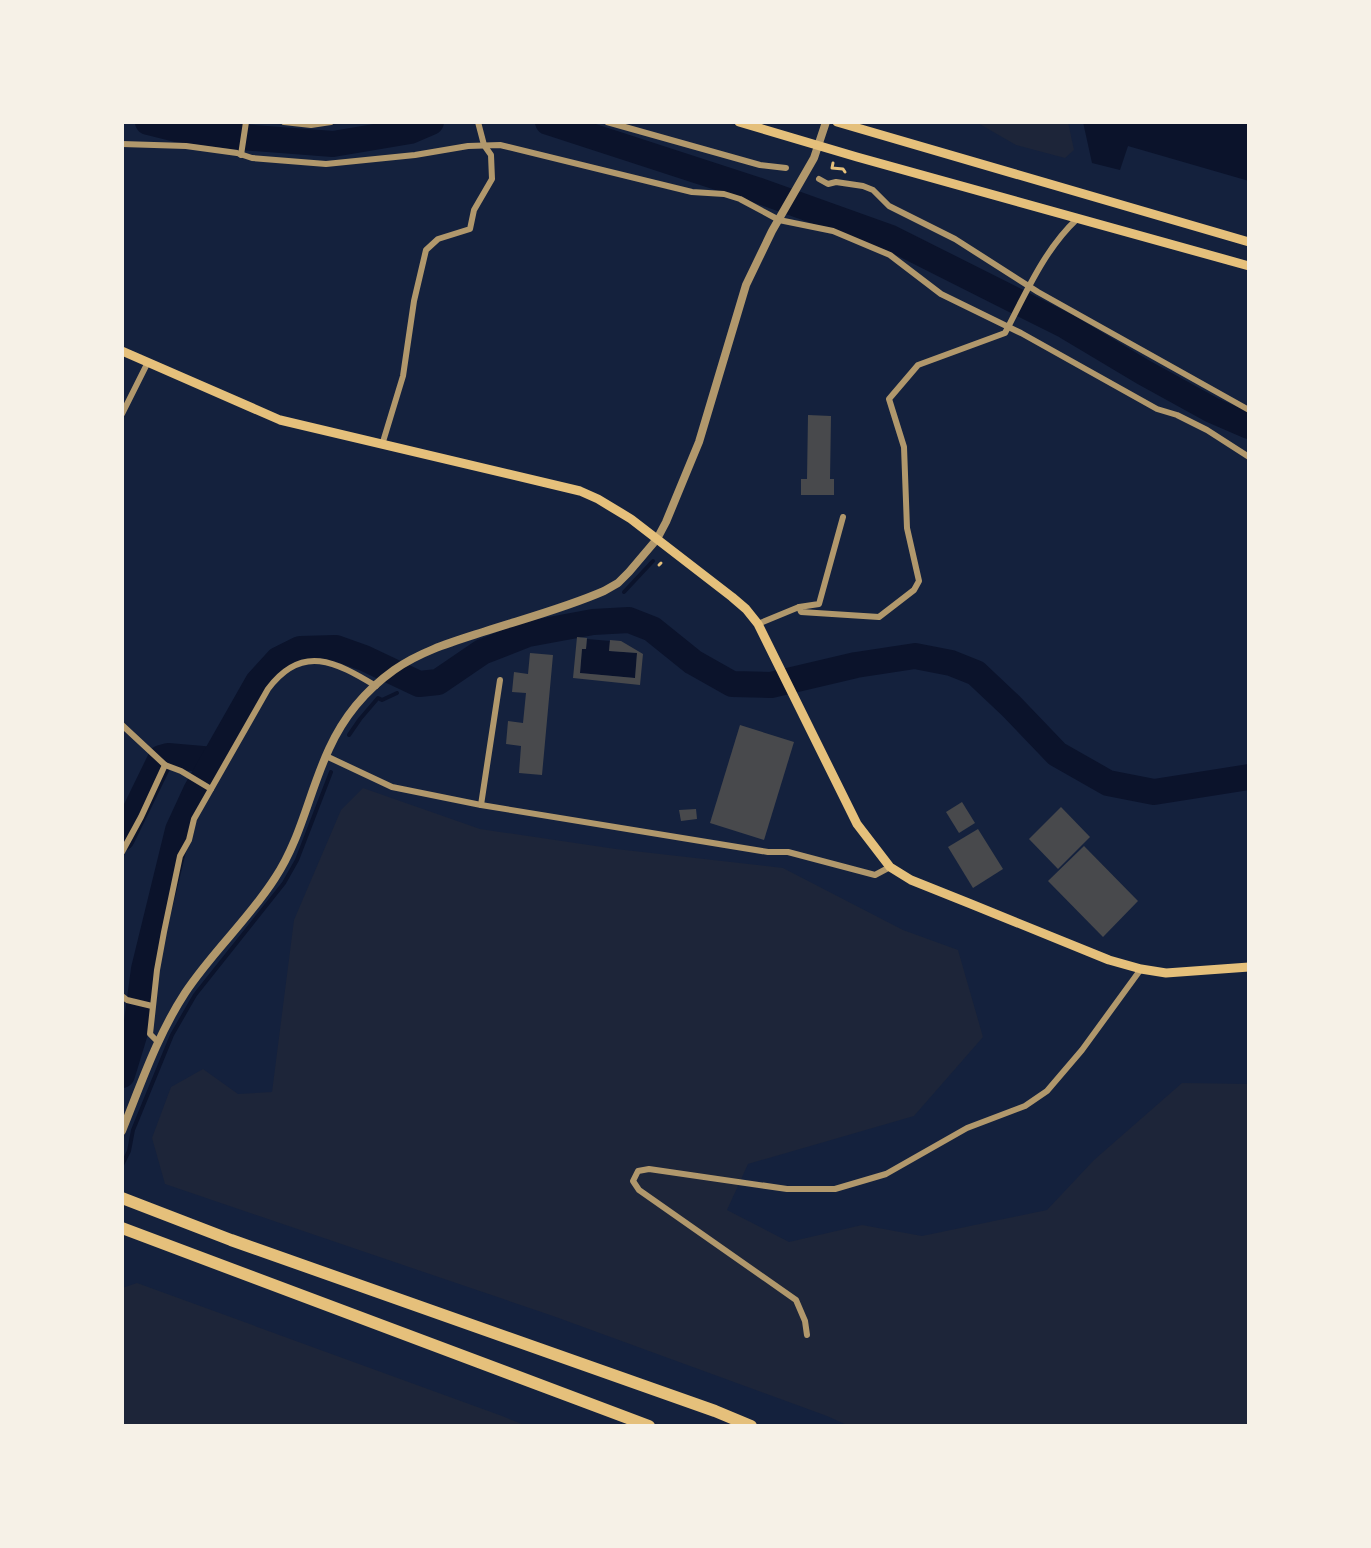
<svg xmlns="http://www.w3.org/2000/svg" width="1371" height="1548" viewBox="0 0 1371 1548" font-family="'Source Serif 4',serif">
<style>
.green{fill:#1d2539}
.water{fill:#0b132b}
.lines{fill:none;stroke-linecap:round;stroke-linejoin:round}
.stream{stroke:#0b132b;stroke-width:4}
.river{stroke:#0b132b;stroke-width:26}
.building{fill:#48494c}
.path{stroke:#e5c07b;stroke-width:3}
.minor{stroke:#b1986c;stroke-width:6}
.tertiary{stroke:#b1986c;stroke-width:8}
.secondary{stroke:#e5c07b;stroke-width:9}
.motorway{stroke:#e5c07b;stroke-width:12}
</style>
<rect width="100%" height="100%" fill="#14213d"/>
<g class="green">
<polygon points="976,122 1068,122 1074,150 1065,158 1016,145"/>
<polygon points="363,788 480,829 616,849 783,868 903,930 958,950 983,1037 914,1116 748,1164 727,1210 789,1242 862,1225 922,1236 1047,1210 1094,1160 1182,1083 1249,1084 1249,1426 849,1426 827,1416 553,1316 165,1184 152,1138 171,1087 203,1069 238,1094 272,1092 294,920 341,810"/>
<polygon points="137,1283 502,1416 527,1426 122,1426 122,1288"/>
</g>
<g class="water">
<polygon points="1083,122 1249,122 1249,181 1128,146 1120,170 1092,163"/>
<polygon points="587,639 610,641 609,651 637,653 635,678 580,673 582,649 586,649"/>
</g>
<g class="lines">
<g class="stream">
<polyline points="624,592 653,561"/>
<polyline points="349,735 360,719 378,698 382,700 397,693"/>
<polyline points="122,1165 129,1151 133,1130 172,1035 195,995 284,883 297,860 331,772"/>
</g>
<g class="river">
<polyline points="148,122 176,129 241,137 333,144 410,131 431,122"/>
<polyline points="548,122 757,190 891,238 1066,326 1143,372 1212,410 1249,426"/>
<polyline points="122,838 161,758 168,756 214,760"/>
<polyline points="122,1075 136,1029 144,969 178,830 196,791 258,682 278,660 300,649 336,648 364,658 419,684 438,682 482,652 528,634 593,622 629,620 652,629 693,662 732,684 771,685 856,665 915,656 951,663 976,673 1011,706 1057,754 1108,783 1154,792 1249,777"/>
</g>
</g>
<g class="building">
<polygon points="808,415 831,416 830,479 834,479 834,495 801,495 801,479 807,479"/>
<polygon points="577,637 587,638 586,649 582,649 580,673 635,678 637,653 609,651 610,640 621,641 643,654 640,685 573,678"/>
<polygon points="530,653 553,655 542,775 519,773 521,746 506,744 508,721 523,723 526,693 512,692 514,672 528,674"/>
<polygon points="740,725 794,742 764,840 710,823"/>
<polygon points="962,802 975,823 959,833 946,812"/>
<polygon points="1061,807 1090,837 1058,869 1029,839"/>
<polygon points="696,809 697,819 681,821 679,810"/>
<polygon points="978,829 1003,869 973,888 948,847"/>
<polygon points="1084,846 1138,901 1103,937 1048,881"/>
</g>
<g class="lines">
<g class="path">
<polyline points="833,163 832,168 843,169 845,172"/>
<polyline points="659,565 661,563"/>
</g>
<g class="minor">
<polyline points="284,122 311,125 331,122"/>
<polyline points="607,122 760,165 786,168"/>
<polyline points="122,144 186,146 237,153 252,158 326,164 415,155 468,146 500,145 692,192 724,194 740,199 779,220 833,231 890,255 941,294 1021,333 1157,409 1177,415 1207,430 1249,457"/>
<polyline points="241,155 246,122"/>
<polyline points="819,179 828,184 836,182 863,186 873,190 889,206 955,239 1038,292 1249,410"/>
<polyline points="122,414 148,362"/>
<polyline points="382,445 403,376 414,301 426,250 438,239 470,229 474,210 492,179 491,155 484,145 478,122"/>
<path d="M799,607L801,612L879,617L914,590L919,581L907,528L904,447L889,399L918,365L1005,333C1026,293 1044,250 1077,219"/>
<polyline points="758,624 799,607 819,604 843,517"/>
<polyline points="122,725 165,765 181,771 211,789"/>
<polyline points="326,756 392,787 481,805 768,852 788,852 875,875 890,867"/>
<polyline points="481,805 500,680"/>
<polyline points="122,852 141,817 165,765"/>
<polyline points="122,996 127,1000 152,1006"/>
<path d="M158,1042L150,1034L157,970L164,932L180,856L189,840L194,819L268,689C302,643 336,662 376,686"/>
<polyline points="807,1335 805,1321 796,1300 639,1190 633,1181 638,1171 649,1169 787,1189 835,1189 886,1174 967,1128 1025,1106 1047,1091 1082,1050 1141,969"/>
</g>
<path class="tertiary" d="M122,1131C141,1084 157,1036 185,993C212,952 249,919 275,878C301,839 309,792 329,749C343,718 366,690 394,670C421,651 452,642 483,632C523,619 565,608 604,591L618,583L629,572L657,539L666,522L699,442L746,285L772,231L814,158L826,122"/>
<g class="secondary">
<polyline points="739,122 857,157 1249,266"/>
<polyline points="837,122 1249,242"/>
<polyline points="122,351 280,420 580,491 598,499 631,519 732,597 746,609 758,624 857,824 890,867 911,880 971,904 1109,960 1141,969 1166,973 1249,967"/>
</g>
<g class="motorway">
<polyline points="122,1198 231,1240 715,1411 751,1426"/>
<polyline points="122,1228 649,1426"/>
</g>
</g>
<rect width="1371" height="1548" fill="none" stroke="#f6f1e7" stroke-width="248"/>
</svg>
